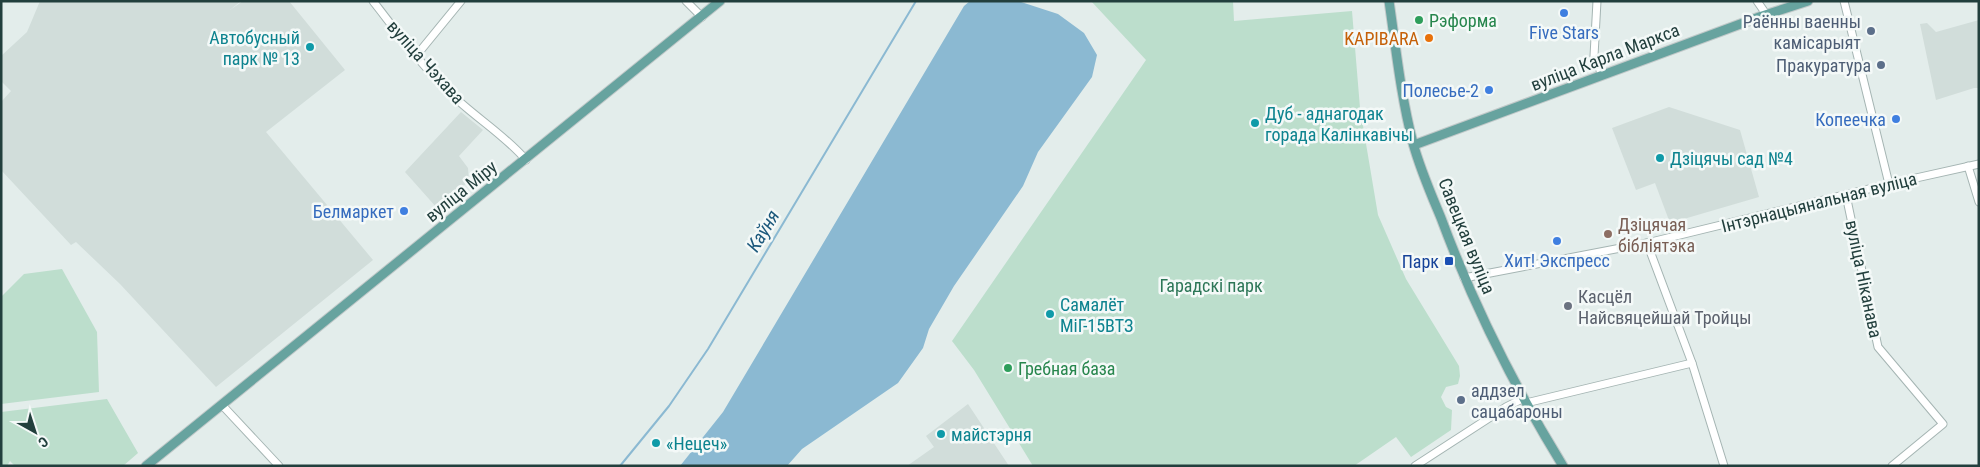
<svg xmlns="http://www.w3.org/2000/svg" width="1980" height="467" viewBox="0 0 1980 467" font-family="'Roboto Condensed',sans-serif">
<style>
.built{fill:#d1ddda}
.green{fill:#bcdecc}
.water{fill:#8bb9d2}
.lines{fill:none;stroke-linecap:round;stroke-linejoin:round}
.stream{stroke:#8bb9d2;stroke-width:2}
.minor-casing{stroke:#a5b5b3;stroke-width:9}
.major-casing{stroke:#c1c9c9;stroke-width:11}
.minor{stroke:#fff;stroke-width:7}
.major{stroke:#67a39f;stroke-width:9}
.shop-dot{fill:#3f7fe0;stroke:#f4f9f8;stroke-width:2}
.leisure-dot{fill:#2e9e5b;stroke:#f4f9f8;stroke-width:2}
.service-dot{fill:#5c6f8a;stroke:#f4f9f8;stroke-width:2}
.food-dot{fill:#e8710a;stroke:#f4f9f8;stroke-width:2}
.culture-dot{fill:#0f9aa8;stroke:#f4f9f8;stroke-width:2}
.education-dot{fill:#8d6e63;stroke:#f4f9f8;stroke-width:2}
.transit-dot{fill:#1a4fb4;stroke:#f4f9f8;stroke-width:2}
.worship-dot{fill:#6b7280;stroke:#f4f9f8;stroke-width:2}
.labels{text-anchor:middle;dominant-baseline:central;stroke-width:5;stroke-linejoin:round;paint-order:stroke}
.leisure-label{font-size:18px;fill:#27864d;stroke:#f4f9f8;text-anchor:start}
.service-label{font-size:18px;fill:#4e5e75;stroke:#f4f9f8;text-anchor:end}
.shop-label{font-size:18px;fill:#366cbe;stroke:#f4f9f8;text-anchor:end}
.culture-label{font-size:18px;fill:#0d838f;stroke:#f4f9f8;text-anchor:start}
.food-label{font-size:18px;fill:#c56008;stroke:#f4f9f8;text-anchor:end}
.street-label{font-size:18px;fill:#223f3d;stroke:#f4f9f8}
.education-label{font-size:18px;fill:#785e54;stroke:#f4f9f8;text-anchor:start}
.transit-label{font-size:18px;fill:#164399;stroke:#f4f9f8;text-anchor:end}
.park-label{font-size:18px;fill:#2c7657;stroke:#f4f9f8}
.worship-label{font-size:18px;fill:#5b616d;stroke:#f4f9f8;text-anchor:start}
.water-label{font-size:19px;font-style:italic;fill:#1c597c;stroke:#f4f9f8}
</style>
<rect width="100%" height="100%" fill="#e3edeb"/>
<g class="built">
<polygon points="40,1 241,1 230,10 243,1 289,1 345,70 266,132 373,260 216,387 120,284 76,242 71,245 1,170 1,102 11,91 1,81 1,56 27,32"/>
<polygon points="1979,20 1979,88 1974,88 1936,100 1920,24 1927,23 1936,32"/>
<polygon points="1669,107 1740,130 1759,197 1670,223 1655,183 1636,190 1612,128"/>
<polygon points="461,112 483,130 459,156 468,168 469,181 437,208 405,172"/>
<polygon points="968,404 1009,466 907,466 934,447 926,436"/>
</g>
<g class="green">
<polygon points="1091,1 1233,1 1234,21 1352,11 1360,108 1378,215 1406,279 1459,366 1460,376 1458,384 1446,387 1441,397 1446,407 1452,410 1451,430 1411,457 1396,437 1354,466 1033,466 974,370 952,341 1146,60"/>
<polygon points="62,269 97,332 99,392 1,404 1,297 24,274"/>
<polygon points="107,399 138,453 123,466 15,466 10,461 7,466 1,466 1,412"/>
</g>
<polygon class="water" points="970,1 1018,1 1058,14 1084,33 1097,55 1092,77 1038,152 1023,186 954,286 929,329 923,348 898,383 802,449 787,466 680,466 723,412 964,6"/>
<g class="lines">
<polyline class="stream" points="620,466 669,406 708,349 916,1"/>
<defs>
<g id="minor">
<path d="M373,1C396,31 419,62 446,89C471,115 503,133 526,160"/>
<polyline points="686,1 702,17"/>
<polyline points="1597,1 1594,56 1602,75"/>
<polyline points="1757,1 1766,14"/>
<polyline points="1844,1 1889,184"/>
<polyline points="416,56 461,1"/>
<polyline points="1968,166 1979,202"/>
<polyline points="1846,195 1878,347 1943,424 1892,466"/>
<polyline points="1647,243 1692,363 1724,466"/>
<polyline points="1464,278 1647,243 1889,184 1979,164"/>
<polyline points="1526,403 1692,363"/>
<polyline points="222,405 279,466"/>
<polyline points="1415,466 1506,407 1524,398"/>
</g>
<g id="major">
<path d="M1389,1C1396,49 1401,97 1413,143C1420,169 1431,194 1441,218C1473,304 1515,388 1563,466"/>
<polyline points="1414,145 1762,16 1808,1"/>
<polyline points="146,466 720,1"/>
</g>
</defs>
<use href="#minor" class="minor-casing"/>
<use href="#major" class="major-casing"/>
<use href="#minor" class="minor"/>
<use href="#major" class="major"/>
</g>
<g class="shop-dot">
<circle cx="1564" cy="13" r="5"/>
<circle cx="1489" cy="90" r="5"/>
<circle cx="1896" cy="119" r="5"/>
<circle cx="404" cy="211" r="5"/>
<circle cx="1557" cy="241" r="5"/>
</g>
<g class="leisure-dot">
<circle cx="1419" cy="20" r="5"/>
<circle cx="1008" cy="368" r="5"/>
</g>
<g class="service-dot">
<circle cx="1871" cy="31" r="5"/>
<circle cx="1881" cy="65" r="5"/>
<circle cx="1461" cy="400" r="5"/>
</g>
<circle class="food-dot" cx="1429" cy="38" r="5"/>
<g class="culture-dot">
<circle cx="310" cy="47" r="5"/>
<circle cx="1255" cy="123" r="5"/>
<circle cx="1660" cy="158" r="5"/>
<circle cx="1050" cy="314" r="5"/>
<circle cx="941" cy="434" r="5"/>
<circle cx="656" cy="443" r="5"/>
</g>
<circle class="education-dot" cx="1608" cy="234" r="5"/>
<rect class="transit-dot" x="1444" y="256" width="10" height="10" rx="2.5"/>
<circle class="worship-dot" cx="1568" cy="306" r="5"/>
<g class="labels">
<g class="leisure-label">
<text x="1429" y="20">Рэформа</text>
<text x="1018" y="368">Гребная база</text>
</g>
<g class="service-label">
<text x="1861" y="21">Раённы ваенны<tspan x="1861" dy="21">камісарыят</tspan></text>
<text x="1871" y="65">Пракуратура</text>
<text x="1471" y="390" text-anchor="start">аддзел<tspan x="1471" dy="21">сацабароны</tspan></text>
</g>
<g class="shop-label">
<text x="1564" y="32" text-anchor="middle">Five Stars</text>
<text x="1479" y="90">Полесье-2</text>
<text x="1886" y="119">Копеечка</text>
<text x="394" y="211">Белмаркет</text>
<text x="1557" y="260" text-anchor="middle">Хит! Экспресс</text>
</g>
<g class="culture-label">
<text x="300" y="37" text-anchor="end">Автобусный<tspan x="300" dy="21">парк № 13</tspan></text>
<text x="1265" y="113">Дуб - аднагодак<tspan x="1265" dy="21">горада Калінкавічы</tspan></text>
<text x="1670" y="158">Дзіцячы сад №4</text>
<text x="1060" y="304">Самалёт<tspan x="1060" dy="21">МіГ-15ВТЗ</tspan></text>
<text x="951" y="434">майстэрня</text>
<text x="666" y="443">«Нецеч»</text>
</g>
<g class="food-label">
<text x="1419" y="38">KAPIBARA</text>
</g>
<g class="street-label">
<text transform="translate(1605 57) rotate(-21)">вуліца Карла Маркса</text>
<text transform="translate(426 62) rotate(48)">вуліца Чэхава</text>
<text transform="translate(461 191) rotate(-39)">вуліца Міру</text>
<text transform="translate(1819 202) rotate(-14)">Інтэрнацыянальная вуліца</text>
<text transform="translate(1467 236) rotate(68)">Савецкая вуліца</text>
<text transform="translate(1864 279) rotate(78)">вуліца Ніканава</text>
</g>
<g class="education-label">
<text x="1618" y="224">Дзіцячая<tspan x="1618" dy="21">бібліятэка</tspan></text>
</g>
<g class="transit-label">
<text x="1439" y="261">Парк</text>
</g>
<g class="park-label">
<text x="1211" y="285">Гарадскі парк</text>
</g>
<g class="worship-label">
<text x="1578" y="296">Касцёл<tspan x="1578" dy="21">Найсвяцейшай Тройцы</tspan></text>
</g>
<g class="water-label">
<text transform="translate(763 231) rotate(-59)">Каўня</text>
</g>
</g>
<rect width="1980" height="467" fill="none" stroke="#223f3d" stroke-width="5"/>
<g transform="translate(35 432) rotate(141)" stroke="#f4f9f8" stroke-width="4" paint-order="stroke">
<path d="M0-4L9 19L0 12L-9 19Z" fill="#223f3d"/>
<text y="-8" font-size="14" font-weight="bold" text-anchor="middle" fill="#223f3d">С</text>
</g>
</svg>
